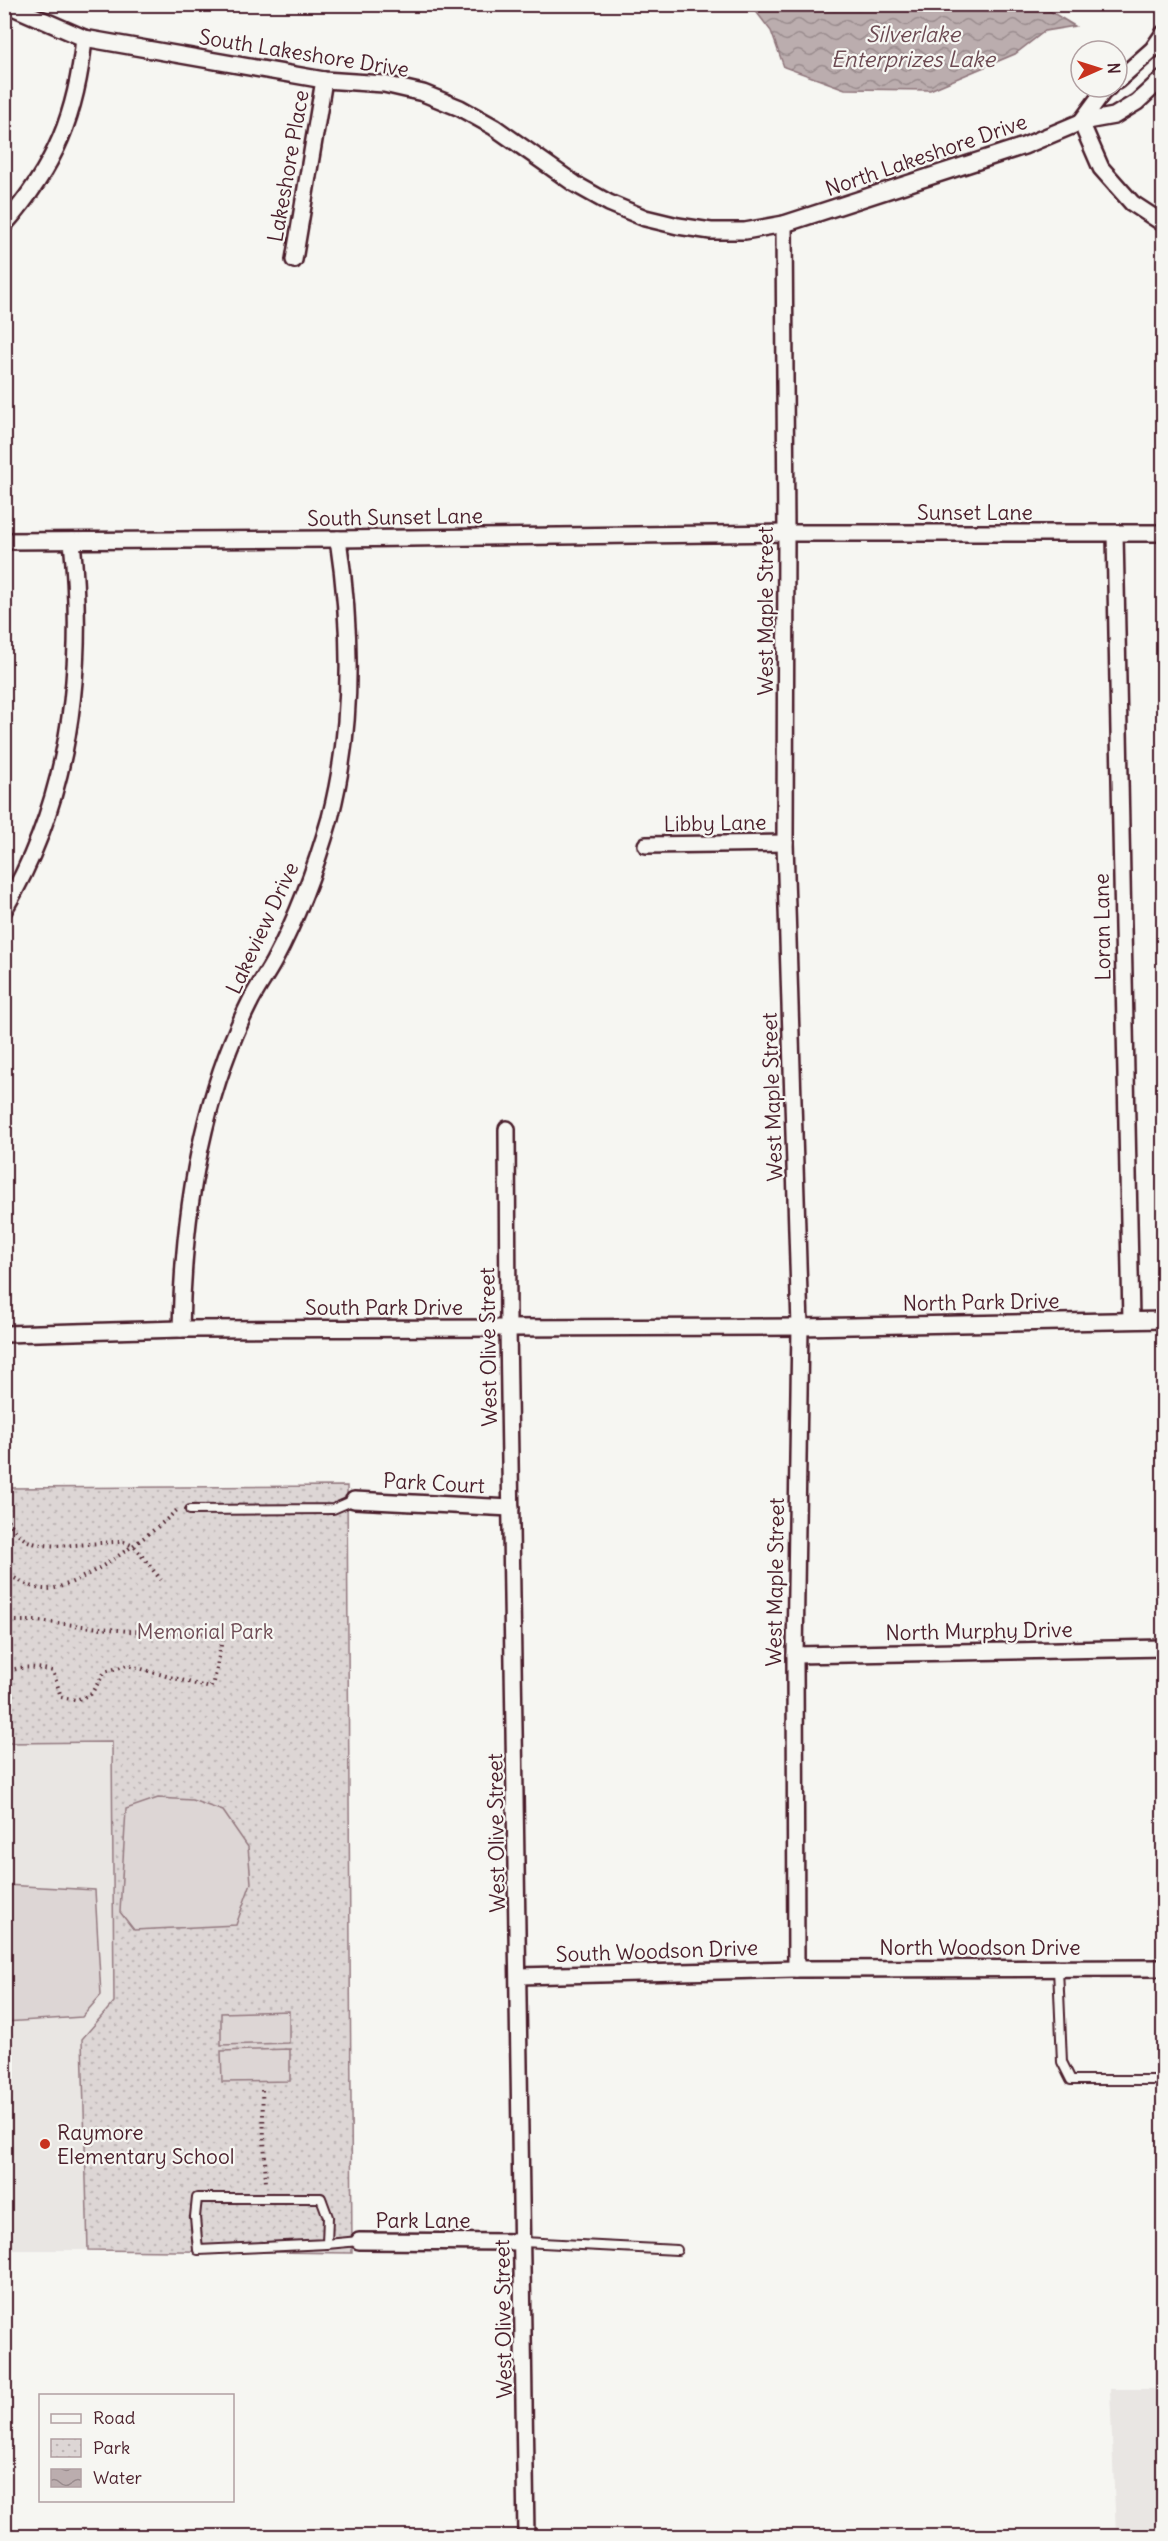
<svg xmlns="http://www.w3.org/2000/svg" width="1168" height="2541" viewBox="0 0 1168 2541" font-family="Delius,sans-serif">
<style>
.built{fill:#e9e6e3}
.park{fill:url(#park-dots);stroke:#947a80;stroke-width:1.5}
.pitch{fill:#ddd6d5;stroke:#947a80;stroke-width:1.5}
.water{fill:url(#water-waves);stroke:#8e747a;stroke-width:1.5}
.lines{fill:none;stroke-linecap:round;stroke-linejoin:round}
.service-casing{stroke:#4a1f2b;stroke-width:12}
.minor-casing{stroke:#4a1f2b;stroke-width:20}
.path{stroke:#4a1f2b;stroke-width:4;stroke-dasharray:1.5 4.5;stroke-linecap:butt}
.service{stroke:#f6f6f2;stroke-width:8}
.minor{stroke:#f6f6f2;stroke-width:15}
.poi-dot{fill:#c8321e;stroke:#f6f6f2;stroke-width:2}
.labels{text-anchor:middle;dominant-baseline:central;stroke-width:4.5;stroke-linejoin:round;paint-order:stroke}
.street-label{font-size:21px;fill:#4a1f2b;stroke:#f6f6f2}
.park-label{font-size:21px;fill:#6f4d56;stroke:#f6f6f2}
.poi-label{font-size:21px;fill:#4a1f2b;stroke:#f6f6f2;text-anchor:start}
.water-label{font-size:22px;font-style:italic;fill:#6c4a52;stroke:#f6f6f2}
</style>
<defs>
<pattern id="park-dots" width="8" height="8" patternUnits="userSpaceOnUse" patternTransform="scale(1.5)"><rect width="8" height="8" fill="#ddd6d5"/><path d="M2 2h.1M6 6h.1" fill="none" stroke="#bfb7b7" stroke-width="1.8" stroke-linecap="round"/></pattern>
<pattern id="water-waves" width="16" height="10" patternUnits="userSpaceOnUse" patternTransform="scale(1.5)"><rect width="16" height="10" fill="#bbadae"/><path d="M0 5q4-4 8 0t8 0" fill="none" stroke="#9a8c8e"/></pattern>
</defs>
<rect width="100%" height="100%" fill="#f6f6f2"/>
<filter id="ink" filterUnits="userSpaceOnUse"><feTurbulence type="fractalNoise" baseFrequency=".0167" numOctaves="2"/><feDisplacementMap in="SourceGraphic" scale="12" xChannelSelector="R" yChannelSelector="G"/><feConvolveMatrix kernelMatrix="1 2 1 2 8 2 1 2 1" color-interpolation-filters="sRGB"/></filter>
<g filter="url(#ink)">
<g class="built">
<polygon points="112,1741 114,2002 82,2039 88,2250 12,2250 7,2536 4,2536 4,1743"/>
<polygon points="1110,2389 1163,2389 1163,2536 1116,2536"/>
</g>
<polygon class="park" points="347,1486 352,2253 88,2250 82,2039 114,2002 112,1742 5,1743 4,1488"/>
<g class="pitch">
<polygon points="158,1798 192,1800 223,1811 248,1847 251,1883 236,1925 134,1930 120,1912 126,1809"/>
<polygon points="5,1885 95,1890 101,1995 82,2017 5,2022"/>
<polygon points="289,2011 289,2043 221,2045 221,2013"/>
<polygon points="290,2049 290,2081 222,2082 221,2051"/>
</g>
<polygon class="water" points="751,5 1040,5 1075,26 1045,31 1015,54 930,90 845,89 784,67 771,31"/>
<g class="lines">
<defs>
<g id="service">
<polyline points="190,1510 333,1509 354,1500"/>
<polyline points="1058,1968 1062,2062 1071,2080 1164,2080"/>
<polyline points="523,2242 677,2250"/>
<polyline points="327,2244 198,2250 195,2217 197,2198 321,2198 328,2217 327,2244 359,2241"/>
</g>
<g id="minor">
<polyline points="6,4 84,38 324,80 384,84 423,93 460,108 494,127 575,184 609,203 645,218 678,226 711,231 745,231 784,224 1024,146 1081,122 1114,116 1137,102 1164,77"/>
<polyline points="1117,81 1153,49 1164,33"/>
<polyline points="1081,122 1101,168 1132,203 1164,224"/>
<polyline points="1081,122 1103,92 1109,87"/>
<polyline points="784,224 786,533 785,843 800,1327 795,1655 796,1969"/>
<path d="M4,225C55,167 77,114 84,38"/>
<polyline points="294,260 324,80"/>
<polyline points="1115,534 1131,1320"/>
<polyline points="4,541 338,539 786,533 1164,533"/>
<polyline points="646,845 785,843"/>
<path d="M4,910C71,797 85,669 72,541"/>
<polyline points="507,1129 508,1327 526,2536"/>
<path d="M181,1329C183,1219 199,1104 249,1004C256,989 266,976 274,961C298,916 316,867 330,818C354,726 352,632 338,539"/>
<polyline points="4,1334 181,1329 800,1327 1164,1320"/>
<polyline points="354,1500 511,1508"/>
<polyline points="795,1655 1164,1648"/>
<polyline points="519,1976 796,1969 1164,1968"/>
<polyline points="359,2241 523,2242"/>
</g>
</defs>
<use href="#service" class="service-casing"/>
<use href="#minor" class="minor-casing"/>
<g class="path">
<path d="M4,1515C11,1524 16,1534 26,1540C48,1552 97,1541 124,1542L134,1546L161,1580"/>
<path d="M4,1573C18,1579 32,1590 47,1589C80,1588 153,1533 177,1510"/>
<path d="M4,1621H38L127,1631L220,1634L222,1640L214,1682L210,1688L127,1665L105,1672L91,1694L76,1700L61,1697L53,1671C36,1667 21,1665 4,1673"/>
<polyline points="262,2090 266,2185"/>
</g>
<use href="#service" class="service"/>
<use href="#minor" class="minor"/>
</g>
</g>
<circle class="poi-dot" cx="45" cy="2144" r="6"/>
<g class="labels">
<g class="street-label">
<text transform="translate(304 53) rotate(9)">South Lakeshore Drive</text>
<text transform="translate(926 155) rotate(-19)">North Lakeshore Drive</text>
<text transform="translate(288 166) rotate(-80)">Lakeshore Place</text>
<text x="975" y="512">Sunset Lane</text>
<text transform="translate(395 517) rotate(-1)">South Sunset Lane</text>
<text transform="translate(765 611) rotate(-90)">West Maple Street</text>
<text transform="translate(715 823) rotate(-1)">Libby Lane</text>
<text transform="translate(1102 927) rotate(-91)">Loran Lane</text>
<text transform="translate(262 928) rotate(-65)">Lakeview Drive</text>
<text transform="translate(772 1097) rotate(-92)">West Maple Street</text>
<text transform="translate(981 1302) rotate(-1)">North Park Drive</text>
<text x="384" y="1307">South Park Drive</text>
<text transform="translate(488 1347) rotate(-91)">West Olive Street</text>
<text transform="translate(434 1483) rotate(3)">Park Court</text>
<text transform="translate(775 1582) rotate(-89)">West Maple Street</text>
<text transform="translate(979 1631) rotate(-1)">North Murphy Drive</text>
<text transform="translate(496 1833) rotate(-91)">West Olive Street</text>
<text x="980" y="1947">North Woodson Drive</text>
<text transform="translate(657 1951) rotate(-2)">South Woodson Drive</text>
<text x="423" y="2220">Park Lane</text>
<text transform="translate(503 2319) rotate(-91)">West Olive Street</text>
</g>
<g class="park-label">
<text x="205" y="1631">Memorial Park</text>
</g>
<g class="poi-label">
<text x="57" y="2132">Raymore<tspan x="57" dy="24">Elementary School</tspan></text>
</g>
<g class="water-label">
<text x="913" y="34">Silverlake<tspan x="913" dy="25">Enterprizes Lake</tspan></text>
</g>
</g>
<rect width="1168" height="2541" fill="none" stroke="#f6f6f2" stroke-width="24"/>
<rect x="12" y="12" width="1144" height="2517" fill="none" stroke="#4a1f2b" stroke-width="2" filter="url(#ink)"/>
<rect x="39" y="2394" width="195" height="108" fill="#f6f6f2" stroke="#b1a0a2" stroke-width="1.5"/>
<rect x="51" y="2414" width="30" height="9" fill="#f6f6f2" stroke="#b1a0a2" stroke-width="1.5"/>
<text x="93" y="2424" font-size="18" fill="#4a1f2b">Road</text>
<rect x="51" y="2439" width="30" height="18" fill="url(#park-dots)" stroke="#b1a0a2" stroke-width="1.5"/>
<text x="93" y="2454" font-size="18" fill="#4a1f2b">Park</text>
<rect x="51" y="2469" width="30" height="18" fill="url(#water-waves)" stroke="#b1a0a2" stroke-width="1.5"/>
<text x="93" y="2484" font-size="18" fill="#4a1f2b">Water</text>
<g transform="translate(1099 69) rotate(87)"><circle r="28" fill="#f6f6f2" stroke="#b1a0a2" stroke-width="1.5"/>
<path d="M0-4.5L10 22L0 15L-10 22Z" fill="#c8321e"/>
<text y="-9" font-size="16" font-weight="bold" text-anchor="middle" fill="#4a1f2b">N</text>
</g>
</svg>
